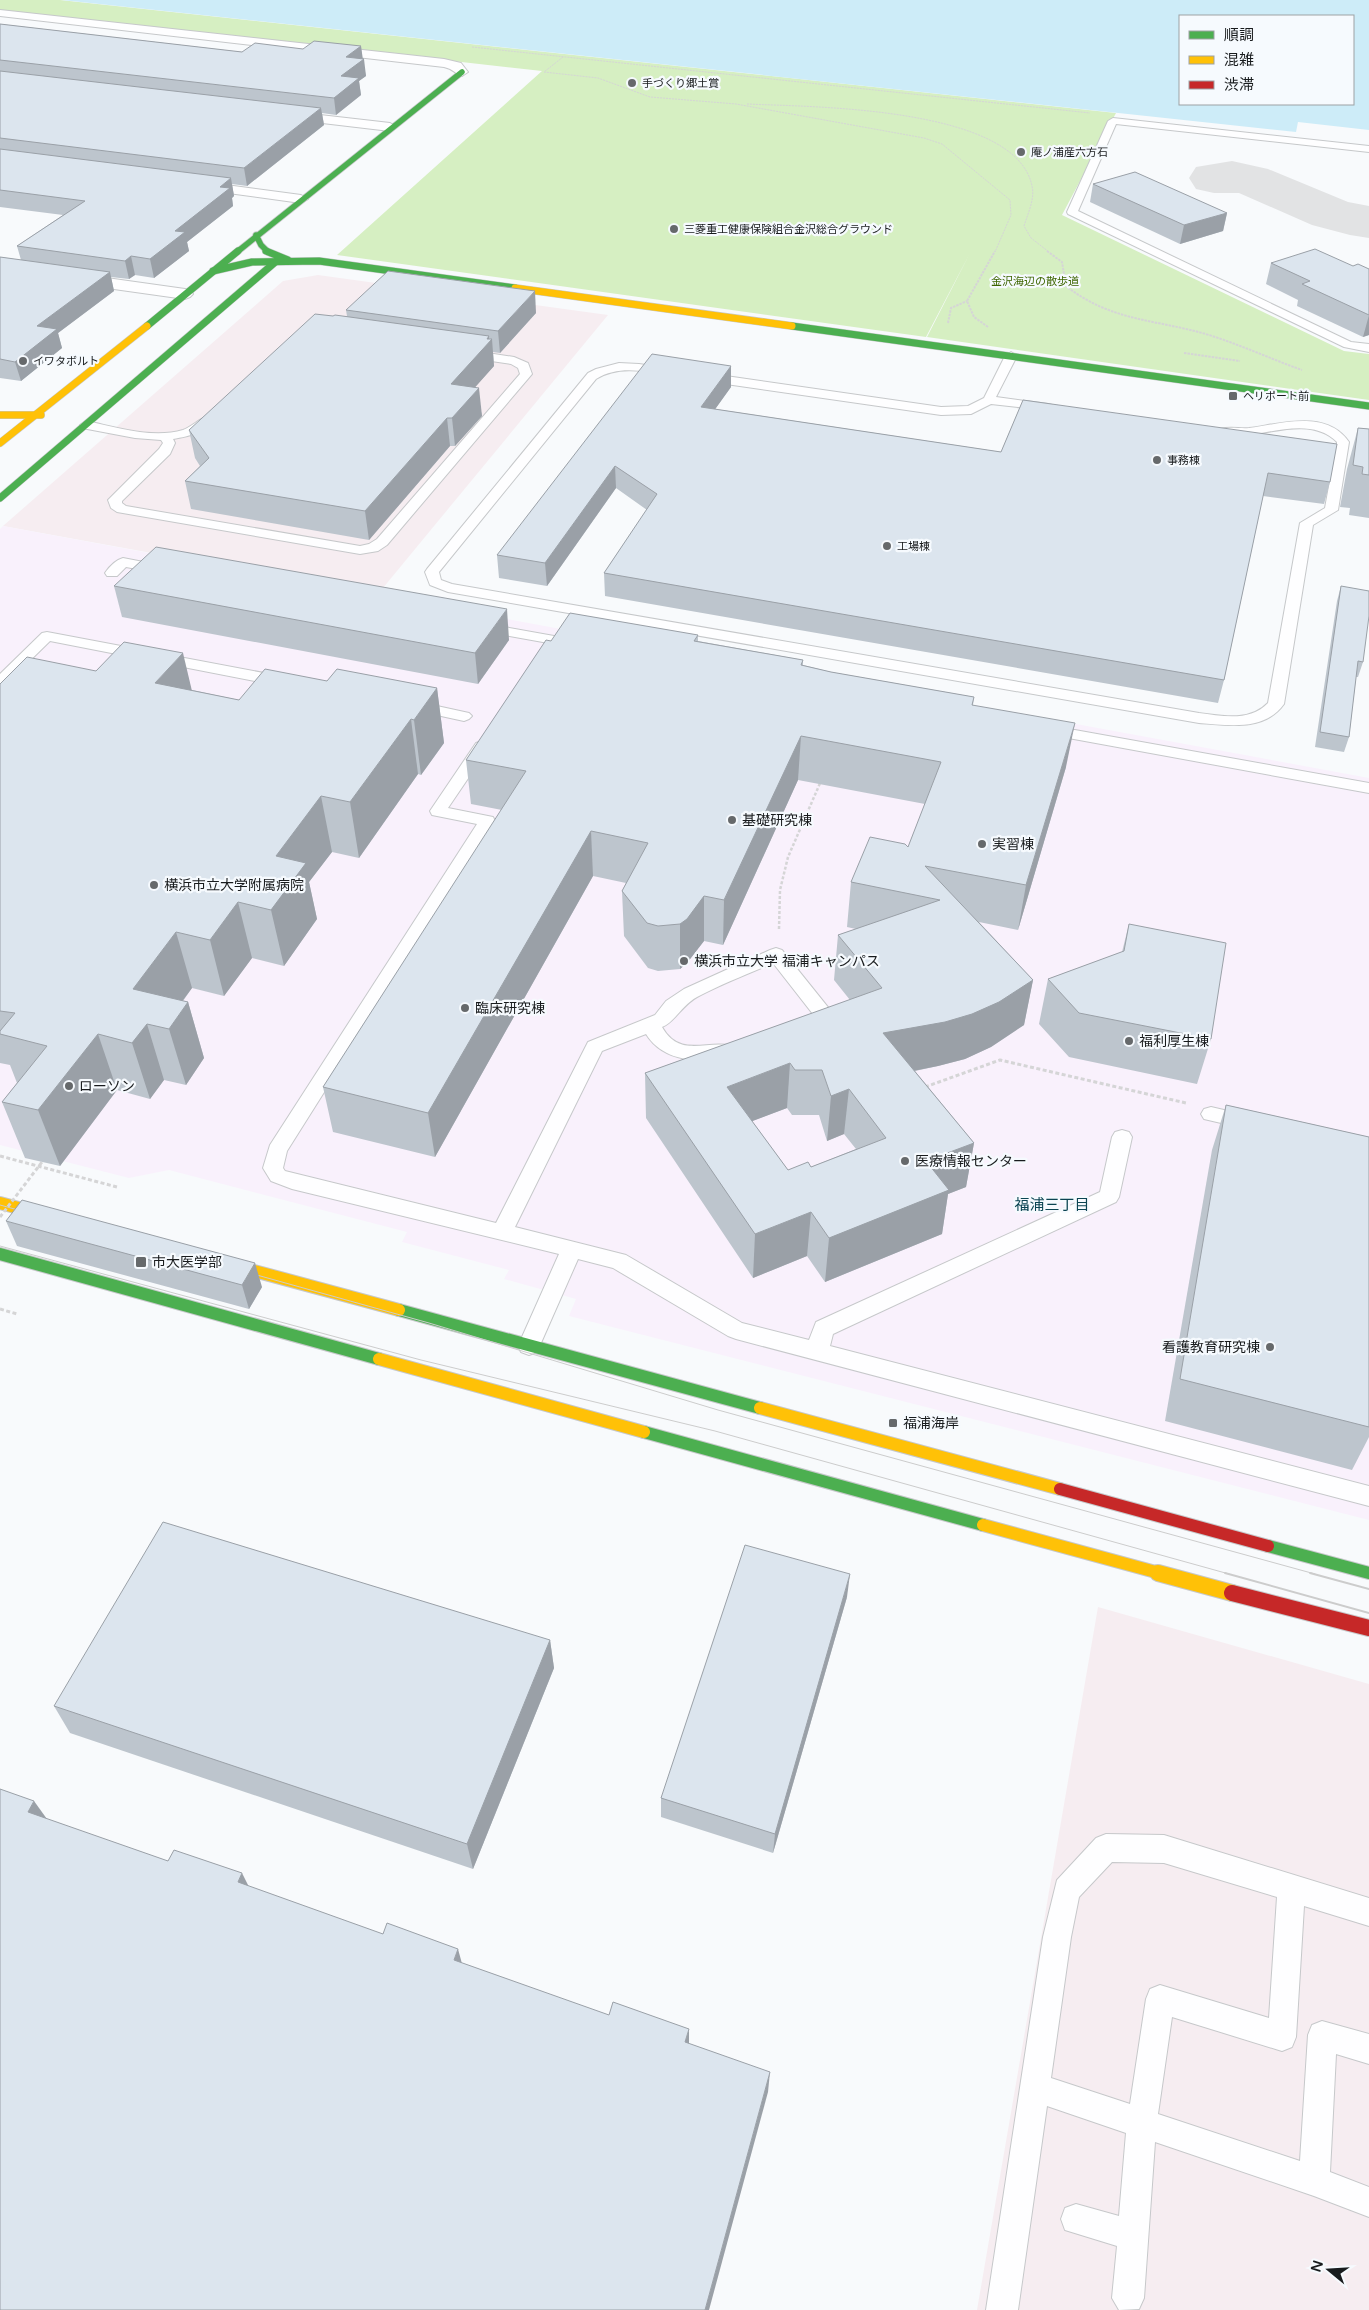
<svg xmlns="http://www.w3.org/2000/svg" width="1369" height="2310" viewBox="0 0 1369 2310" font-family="'Varela Round','Noto Sans JP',sans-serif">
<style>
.commercial{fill:#f6edf1}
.education{fill:#f9f1fc}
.green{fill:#d6efc2}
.water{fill:#cdecf8;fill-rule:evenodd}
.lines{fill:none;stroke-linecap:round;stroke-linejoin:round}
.taxiway{fill:#e2e3e4;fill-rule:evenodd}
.lane-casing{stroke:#c6c8ca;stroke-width:2}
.street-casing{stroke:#c6c8ca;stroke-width:2}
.fast-far2-casing{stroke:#c6c8ca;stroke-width:7}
.fast-far1-casing{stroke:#c6c8ca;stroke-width:8}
.fast-casing{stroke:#c6c8ca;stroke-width:14}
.slow-far2-casing{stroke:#c6c8ca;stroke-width:8}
.slow-far1-casing{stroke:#c6c8ca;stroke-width:14}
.slow-casing{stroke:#c6c8ca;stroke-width:18}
.jam-far1-casing{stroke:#c6c8ca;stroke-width:14}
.jam-casing{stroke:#c6c8ca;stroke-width:18}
.path-far3{stroke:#d5d5d6;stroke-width:1;stroke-dasharray:2 1;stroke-linecap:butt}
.path-far2{stroke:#d5d5d6;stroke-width:2;stroke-dasharray:2.5 1;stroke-linecap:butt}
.path-far1{stroke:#d5d5d6;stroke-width:2.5;stroke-dasharray:3 2;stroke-linecap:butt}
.path{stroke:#d5d5d6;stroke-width:3;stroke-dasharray:4 2.5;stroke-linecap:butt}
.lane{fill:#fefeff;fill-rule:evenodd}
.street{fill:#fefeff;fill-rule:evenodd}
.fast-far2{stroke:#4caf50;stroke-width:5.5}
.fast-far1{stroke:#4caf50;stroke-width:7}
.fast{stroke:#4caf50;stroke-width:12}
.slow-far2{stroke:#ffc107;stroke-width:7}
.slow-far1{stroke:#ffc107;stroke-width:12}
.slow{stroke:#ffc107;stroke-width:16}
.jam-far1{stroke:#c62828;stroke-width:12}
.jam{stroke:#c62828;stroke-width:16}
.tram-far1{stroke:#ccc;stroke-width:1}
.tram{stroke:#ccc;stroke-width:2}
.path-bridge{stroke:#d5d5d6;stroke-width:3;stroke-dasharray:4 2.5;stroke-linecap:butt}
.wall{fill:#bdc5cd;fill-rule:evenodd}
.shaded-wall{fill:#9aa0a7}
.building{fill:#dce5ee;stroke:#9aa0a7;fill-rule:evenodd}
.poi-dot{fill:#66696b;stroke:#f6fafe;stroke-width:2}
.labels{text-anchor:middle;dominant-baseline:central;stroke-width:4.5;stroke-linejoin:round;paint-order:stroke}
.far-poi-label{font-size:11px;fill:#181b1d;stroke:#f6fafe;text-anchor:start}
.far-park-label{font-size:11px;fill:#3d6500;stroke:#f6fafe}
.poi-label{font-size:14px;fill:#181b1d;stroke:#f6fafe;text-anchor:start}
.neighbourhood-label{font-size:15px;fill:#0b4452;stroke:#f6fafe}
</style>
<rect width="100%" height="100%" fill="#f8fafc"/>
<g class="commercial">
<polygon points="318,275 608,315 378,594 3,526 283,281"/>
<polygon points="1098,1607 1369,1684 1369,2310 977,2310"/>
</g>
<polygon class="education" points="3,526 1369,778 1369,1520 569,1316 576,1299 504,1279 509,1270 402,1242 407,1232 169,1170 129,1178 0,1145 0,529"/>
<polygon class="green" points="0,0 60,0 1116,113 1062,215 1344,351 1369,354 1369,400 927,337 970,253 926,337 337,255 542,71 0,10"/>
<path class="water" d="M62,0H1369V130L1298,122L1296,132ZM1180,16H1353V104H1180Z"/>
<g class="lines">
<polygon class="taxiway" points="1232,161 1268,169 1348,202 1369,206 1369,238 1350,235 1312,225 1239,193 1214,193 1196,189 1189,178 1196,167"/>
<defs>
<g id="lane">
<polygon points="1113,118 1369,146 1369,152 1116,124 1078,211 1351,342 1369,344 1369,352 1344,347 1068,214 1067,212 1108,121"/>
<path d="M468,350L514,357L528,363L532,374L387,545L378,551L360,554L117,512L111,508L108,500L159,449L163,443L161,440L135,438L82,428L80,425L86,421C116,427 152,439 183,430C194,426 206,412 217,415L219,418C208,432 190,436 173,439L175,443L170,454L122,501V503L126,506L360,546L369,544L377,539L520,374L518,368L511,364L464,357L462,354Z"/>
<polygon points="1011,352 1017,356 996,397 1048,404 1052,405 1054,408 1052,411 991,404 971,414 941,415 705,381 699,377 705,373 941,407 968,406 984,398 1005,356"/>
<path d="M619,363L639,364L673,369L675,372L669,376C644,371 619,365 596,379L439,572L441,580L452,584L1199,713C1223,716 1250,722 1268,703L1300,523L1325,508L1337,442C1303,407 1234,452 1216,432C1222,425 1239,429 1249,428C1281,424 1326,409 1349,442L1338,510L1313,525L1284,704C1264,732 1228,725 1199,723L448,592L430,585L425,572L427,569L588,373L596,369Z"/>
<path d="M123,558L169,567L171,570L164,574L126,567L117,576H107L105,573C109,567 116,560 123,558Z"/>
<polygon points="482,623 554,636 561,640 554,644 477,630 475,627 477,624"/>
<polygon points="47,632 285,677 290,679 293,682 290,685 285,687 50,641 5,685 0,687 0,674 42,633"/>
<polygon points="414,701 469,713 472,716 469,719 464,721 409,709 406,706 409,703"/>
<polygon points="1047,725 1369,783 1369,793 1041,733 1039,730 1041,727"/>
<path d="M482,741L488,743L490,746L448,808L493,817L495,821L287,1151L283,1168L285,1171L496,1223L588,1042L655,1015L666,1001L684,989L770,950L776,948L782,950L835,1016L837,1021L835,1026L814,1032L807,1031L805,1026L807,1021L816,1018L773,963C748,974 721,984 697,997C682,1005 674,1023 662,1027C680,1059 707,1039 733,1046L735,1051L733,1056C703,1064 664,1063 646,1034L602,1051L515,1227L626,1255L742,1323L809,1340L816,1322L1100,1192L1112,1137L1115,1132L1122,1130L1129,1132L1132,1137L1119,1197L1116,1202L833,1334L830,1346L1369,1486V1506L736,1339L728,1336L613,1268L578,1259L537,1352L529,1355L521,1352L518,1346L559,1254L292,1189L271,1181L263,1168L270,1145L477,824L432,815L430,811L476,743Z"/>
<polygon points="1211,1107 1254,1117 1257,1122 1254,1127 1247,1129 1204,1119 1201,1114 1204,1109"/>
<path d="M1106,1834L1164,1835L1369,1898V1926L1304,1906L1296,2037L1292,2047L1282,2051L1172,2017L1158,2114L1300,2161L1308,2035L1312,2025L1322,2021L1369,2034V2064L1336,2054L1330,2172L1369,2187V2217L1314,2196L1155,2142L1144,2298L1139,2309L1119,2310L1112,2298L1117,2246L1065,2230L1061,2219L1065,2208L1076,2204L1119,2216L1126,2133L1047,2106L1018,2310H986L1043,1937L1057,1880L1096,1838ZM1112,1862L1164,1863L1277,1897L1269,2018L1160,1985L1150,1989L1146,1999L1130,2104L1051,2078L1071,1937L1079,1897Z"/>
</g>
<g id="street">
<path d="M0,10L444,59L461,63L468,72L462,76C455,74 454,69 444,67L0,16Z"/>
<polygon points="285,111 390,123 397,127 390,131 280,118 279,115"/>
<polygon points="196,181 301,195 308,199 301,203 191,188 189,185 191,182"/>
<polygon points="0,263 185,289 190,291 193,294 190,297 185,299 0,273"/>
</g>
<g id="fast-far2">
<polyline points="256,235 261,245 268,252"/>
<polyline points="237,252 462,72"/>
</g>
<g id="fast-far1">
<polyline points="266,251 288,260"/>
<polyline points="213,271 252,262 319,261 515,288"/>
<polyline points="147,326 238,251"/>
<polyline points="792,326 1369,406"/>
<polyline points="0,498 280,258"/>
</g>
<g id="fast">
<polyline points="0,1254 379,1359"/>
<polyline points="399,1310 760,1408"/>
<polyline points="644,1432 983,1525"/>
<polyline points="1268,1546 1369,1573"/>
</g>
<g id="slow-far2">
<polyline points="515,288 792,326"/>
<polyline points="0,415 41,415"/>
<polyline points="0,443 147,326"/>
</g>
<g id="slow-far1">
<polyline points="0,1203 52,1217"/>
<polyline points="221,1262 399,1310"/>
<polyline points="379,1359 644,1432"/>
<polyline points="760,1408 1060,1489"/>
<polyline points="983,1525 1163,1574"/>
</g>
<polyline id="slow" points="1158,1573 1232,1593"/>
<polyline id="jam-far1" points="1060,1489 1268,1546"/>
<polyline id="jam" points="1232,1593 1369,1628"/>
</defs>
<use href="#lane" class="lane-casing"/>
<use href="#street" class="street-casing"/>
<use href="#fast-far2" class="fast-far2-casing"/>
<use href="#fast-far1" class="fast-far1-casing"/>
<use href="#fast" class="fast-casing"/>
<use href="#slow-far2" class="slow-far2-casing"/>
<use href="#slow-far1" class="slow-far1-casing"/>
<use href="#slow" class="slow-casing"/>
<use href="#jam-far1" class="jam-far1-casing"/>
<use href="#jam" class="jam-casing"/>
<g class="path-far3">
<polyline points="472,47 1090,113"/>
<polyline points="563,57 544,72 598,78 650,97 736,104 924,138 942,144 1010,200 1011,215 995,252"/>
<path d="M747,104C810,107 1016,106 1032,186C1035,199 1028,213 1024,226L1031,238L1049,252"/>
</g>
<g class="path-far2">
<path d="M1047,251L1062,262L1066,286C1112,322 1156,319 1209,335C1241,345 1271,359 1302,370"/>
<polyline points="948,323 951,308 967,301"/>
<polyline points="988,327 974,317 967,301 995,251"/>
<polyline points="1184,353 1240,361"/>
</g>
<polyline class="path-far1" points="779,929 780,890 788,857 821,781"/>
<g class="path">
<polyline points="925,1087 1000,1060 1186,1103"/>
<polyline points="0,1156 117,1187"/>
<polyline points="0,1309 17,1314"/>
</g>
<use href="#lane" class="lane"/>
<use href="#street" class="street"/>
<use href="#fast-far2" class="fast-far2"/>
<use href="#fast-far1" class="fast-far1"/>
<use href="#fast" class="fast"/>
<use href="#slow-far2" class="slow-far2"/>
<use href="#slow-far1" class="slow-far1"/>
<use href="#slow" class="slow"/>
<use href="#jam-far1" class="jam-far1"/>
<use href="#jam" class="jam"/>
<g class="tram-far1">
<polyline points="0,1205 29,1213"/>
<polyline points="0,1246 421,1360 715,1431 1229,1574"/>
<polyline points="246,1272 429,1323 718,1410 1315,1574"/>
</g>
<g class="tram">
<polyline points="1225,1573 1369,1613"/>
<polyline points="1310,1573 1369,1589"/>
</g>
<polyline class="path-bridge" points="0,1217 42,1162"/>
</g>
<g class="wall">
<polygon points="0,24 242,52 361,46 362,59 366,76 359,81 361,95 336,115 322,113 324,125 247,186 232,184 234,196 232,198 233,206 187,242 189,251 154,278 135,275 129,279 111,277 114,291 58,333 62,348 21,381 0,378 0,257 21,260 17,246 63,215 0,207"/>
<polygon points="1093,184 1227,213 1223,231 1180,244 1090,202"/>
<polygon points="1271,263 1353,266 1369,269 1369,335 1363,337 1297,306 1298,300 1266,284"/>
<polygon points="346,310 536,313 500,353 493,352 494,366 475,387 482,416 455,446 450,446 369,540 191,509 185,481 200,466 195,458 189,430 333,316 347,316"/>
<polygon points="731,366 731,387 715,409 1001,452 1023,400 1330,482 1324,504 1263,496 1224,680 1218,703 605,596 604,573 647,510 616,488 547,586 499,578 497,555"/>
<polygon points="1358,428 1369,429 1369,518 1349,515 1350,508 1340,507 1347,469"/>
<polygon points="114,586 509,640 478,684 122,617"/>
<polygon points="1341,586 1363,662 1358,677 1356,677 1349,737 1344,752 1315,747 1337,601"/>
<path d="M698,635V641L803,660V665L831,672L974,697L973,705L1066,767L1018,930L979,922L1033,980L1024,1025L991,1047L965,1059L938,1066L915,1071L974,1143L966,1187L948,1194L942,1234L825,1282L807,1256L753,1278L646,1118L645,1073L850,1000L834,980L838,935L856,929L847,927L851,882L908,847L925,804L798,780L723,945L704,941L687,963L680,969L658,971L648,968L624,936L622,891L626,883L593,876L435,1157L333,1132L323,1087L502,810L471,804L466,760L551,641ZM787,1108L792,1115H819L827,1141L844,1134L856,1149L811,1167L788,1170L752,1121Z"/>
<polygon points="327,681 437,688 444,743 421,775 418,774 359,858 332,852 309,882 317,919 284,966 252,958 224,996 192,988 183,1001 188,1002 204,1058 186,1085 164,1080 150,1099 117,1090 60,1166 25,1158 2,1102 17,1083 10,1065 0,1063 0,684 192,690 239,700"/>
<polygon points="1129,924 1211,1039 1197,1084 1069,1057 1039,1024 1048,979 1122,952"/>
<polygon points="1226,1105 1369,1137 1369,1437 1352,1470 1165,1421 1212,1150"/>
<polygon points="6,1221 262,1287 249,1309 17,1246"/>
<polygon points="847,1597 773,1853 661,1817 661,1798"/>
<polygon points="550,1640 554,1668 473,1869 70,1733 54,1706"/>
</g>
<g class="shaded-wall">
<polygon points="361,46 363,60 364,59 366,76 359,81 361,95 336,115 334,98 341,76 346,57"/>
<polygon points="321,108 324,125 247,186 244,168"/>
<polygon points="231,178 234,196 232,198 233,206 187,242 189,251 154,278 150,259 175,231 220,187"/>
<polygon points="1227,213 1223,231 1180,244 1184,225"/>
<polygon points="131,256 135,275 129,279 125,261"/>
<polygon points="110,272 114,291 58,333 62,348 21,381 15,362 37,326"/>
<polygon points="535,291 536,313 500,353 498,331"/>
<polygon points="1369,315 1369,335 1363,337"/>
<polygon points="489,336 489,342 492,339 494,366 454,411 451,384"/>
<polygon points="731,366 731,387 701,429 701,407"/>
<polygon points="479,388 482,416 455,446 452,418"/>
<polygon points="447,418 450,446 369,540 365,511"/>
<polygon points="615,466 616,488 547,586 545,563"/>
<polygon points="507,609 509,640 478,684 475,653"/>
<polygon points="183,653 196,708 155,683"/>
<polygon points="437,688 444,743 421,775 414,720"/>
<polygon points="411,719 418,774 359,858 350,802"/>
<polygon points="1075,723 1066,767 1018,930 1026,885"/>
<polygon points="801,736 798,780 723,945 724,900"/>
<polygon points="321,796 332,852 309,882 317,919 284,966 271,910 276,856"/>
<polygon points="591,831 593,876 435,1157 428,1113"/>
<polygon points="704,896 704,941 687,963 680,969 680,924"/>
<polygon points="238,902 252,958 224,996 210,940"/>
<polygon points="176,932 192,988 163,1027 147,1024 164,1080 150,1099 132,1043 133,989"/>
<polygon points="1033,980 1024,1025 991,1047 965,1059 938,1066 878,1078 883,1033"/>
<polygon points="188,1002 204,1058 186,1085 169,1029"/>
<polygon points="98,1034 117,1090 60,1166 38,1110"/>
<polygon points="790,1063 787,1108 726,1131 727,1087"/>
<polygon points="849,1089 844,1134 827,1141 831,1096"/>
<polygon points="974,1143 966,1187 948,1194 942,1234 825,1282 829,1238 926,1161"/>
<polygon points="811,1212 807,1256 753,1278 755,1234"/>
<polygon points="255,1263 262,1287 249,1309 242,1285"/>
<polygon points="850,1574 847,1597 773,1853 775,1834"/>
<polygon points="550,1640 554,1668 473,1869 467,1844"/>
<polygon points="34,1801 52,1826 28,1812"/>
<polygon points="242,1873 254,1897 238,1882"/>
<polygon points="458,1949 464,1971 454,1960"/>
<polygon points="689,2029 689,2050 685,2042"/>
<polygon points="770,2072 768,2092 709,2310 705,2310"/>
</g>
<g class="building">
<polygon points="0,24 242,52 255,43 303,49 314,41 361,46 346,57 364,59 341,76 359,78 334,98 0,60"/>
<polygon points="0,71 321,108 244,168 0,138"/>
<polygon points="0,149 231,178 220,187 230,188 175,231 185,232 150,259 131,256 125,261 17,246 85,201 0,190"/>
<polygon points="1135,172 1227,213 1184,225 1093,184"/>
<polygon points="1315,249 1353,266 1358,264 1369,269 1369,315 1302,284 1310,281 1271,263"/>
<polygon points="0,257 110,272 37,326 57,329 15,362 0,359"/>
<polygon points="388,271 535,291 498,331 346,310"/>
<polygon points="315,314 333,316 335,315 489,336 487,339 492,339 451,384 479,388 452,418 447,418 365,511 185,481 209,458 189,430"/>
<polygon points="652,354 731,366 701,407 1001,452 1023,400 1337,444 1330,482 1268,473 1224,680 604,573 657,494 615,466 545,563 497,555"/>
<polygon points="1358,428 1369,429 1369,475 1362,474 1363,467 1353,465"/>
<polygon points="156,547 507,609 475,653 114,586"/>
<polygon points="1341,586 1369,591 1369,616 1363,662 1358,661 1349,737 1320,732"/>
<path d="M570,613L698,635L694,641L803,660L801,665L831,672L974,697L972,705L1075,723L1026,885L925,866L1033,980L999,1002L972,1014L945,1022L883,1033L974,1143L926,1161L949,1190L829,1238L811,1212L755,1234L645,1073L882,988L838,935L940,900L851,882L870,837L905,844L908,847L941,762L801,736L724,900L704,896L687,919L680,924L658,926L647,923L622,891L648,843L591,831L428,1113L323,1087L526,771L466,760L546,640L551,641ZM790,1063L795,1070H822L831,1096L849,1089L886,1138L811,1167L808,1162L788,1170L727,1087Z"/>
<polygon points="124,642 183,653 155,683 239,700 265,669 327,681 337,669 437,688 414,720 411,719 350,802 321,796 276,856 306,863 271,910 238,902 210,940 176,932 133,989 188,1002 169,1029 147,1024 132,1043 98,1034 38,1110 2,1102 47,1046 0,1034 0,1031 15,1013 0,1011 0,684 27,657 96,671"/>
<polygon points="1129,924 1226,943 1211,1039 1079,1013 1048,979 1124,951"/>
<polygon points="1226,1105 1369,1137 1369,1427 1180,1379"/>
<polygon points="22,1200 255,1263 242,1285 6,1221"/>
<polygon points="163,1522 550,1640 467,1844 54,1706"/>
<polygon points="745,1545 850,1574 775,1834 661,1798"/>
<polygon points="0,1789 34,1801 28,1812 168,1861 174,1850 242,1873 238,1882 383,1934 387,1923 458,1949 454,1960 609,2015 613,2002 689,2029 685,2042 770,2072 705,2310 0,2310"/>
</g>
<g class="poi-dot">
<circle cx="632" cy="83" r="5"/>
<circle cx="1021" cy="152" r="5"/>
<circle cx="674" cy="229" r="5"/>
<circle cx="23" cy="361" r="5"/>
<rect x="1228" y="391" width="10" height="10" rx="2.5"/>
<circle cx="1157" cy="460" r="5"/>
<circle cx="887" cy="546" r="5"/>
<circle cx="732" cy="820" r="5"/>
<circle cx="982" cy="844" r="5"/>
<circle cx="154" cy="885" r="5"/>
<circle cx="684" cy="961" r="5"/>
<circle cx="465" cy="1008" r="5"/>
<circle cx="1129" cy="1041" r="5"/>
<circle cx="69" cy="1086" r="5"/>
<circle cx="905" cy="1161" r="5"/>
<rect x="135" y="1256" width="12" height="12" rx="2.5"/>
<circle cx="1270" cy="1347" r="5"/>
<rect x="888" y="1418" width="10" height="10" rx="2.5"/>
</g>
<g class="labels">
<g class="far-poi-label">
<text x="642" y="83">手づくり郷土賞</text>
<text x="1031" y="152">庵ノ浦産六方石</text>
<text x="684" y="229">三菱重工健康保険組合金沢総合グラウンド</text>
<text x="33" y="361">イワタボルト</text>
<text x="1243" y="396">ヘリポート前</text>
<text x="1167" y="460">事務棟</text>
<text x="897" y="546">工場棟</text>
</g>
<g class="far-park-label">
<text x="1035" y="281">金沢海辺の散歩道</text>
</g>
<g class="poi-label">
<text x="742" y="820">基礎研究棟</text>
<text x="992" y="844">実習棟</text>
<text x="164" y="885">横浜市立大学附属病院</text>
<text x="694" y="961">横浜市立大学 福浦キャンパス</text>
<text x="475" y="1008">臨床研究棟</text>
<text x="1139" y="1041">福利厚生棟</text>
<text x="79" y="1086">ローソン</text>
<text x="915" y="1161">医療情報センター</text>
<text x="152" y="1262">市大医学部</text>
<text x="1260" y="1347" text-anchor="end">看護教育研究棟</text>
<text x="903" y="1423">福浦海岸</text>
</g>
<g class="neighbourhood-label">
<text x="1052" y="1205">福浦三丁目</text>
</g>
</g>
<rect x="1179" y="15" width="175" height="90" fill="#f6fafe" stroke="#9da1a4"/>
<rect x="1189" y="31" width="25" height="8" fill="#4caf50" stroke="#9da1a4"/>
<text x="1224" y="40" font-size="15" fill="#181b1d">順調</text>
<rect x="1189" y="56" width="25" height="8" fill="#ffc107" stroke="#9da1a4"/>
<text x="1224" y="65" font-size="15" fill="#181b1d">混雑</text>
<rect x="1189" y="81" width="25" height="8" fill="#c62828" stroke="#9da1a4"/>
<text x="1224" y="90" font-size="15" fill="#181b1d">渋滞</text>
<g transform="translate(1329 2270) rotate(288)" stroke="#f6fafe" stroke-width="4" paint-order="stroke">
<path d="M0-4L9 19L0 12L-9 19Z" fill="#181b1d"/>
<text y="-8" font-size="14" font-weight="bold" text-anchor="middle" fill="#181b1d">N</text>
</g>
</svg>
